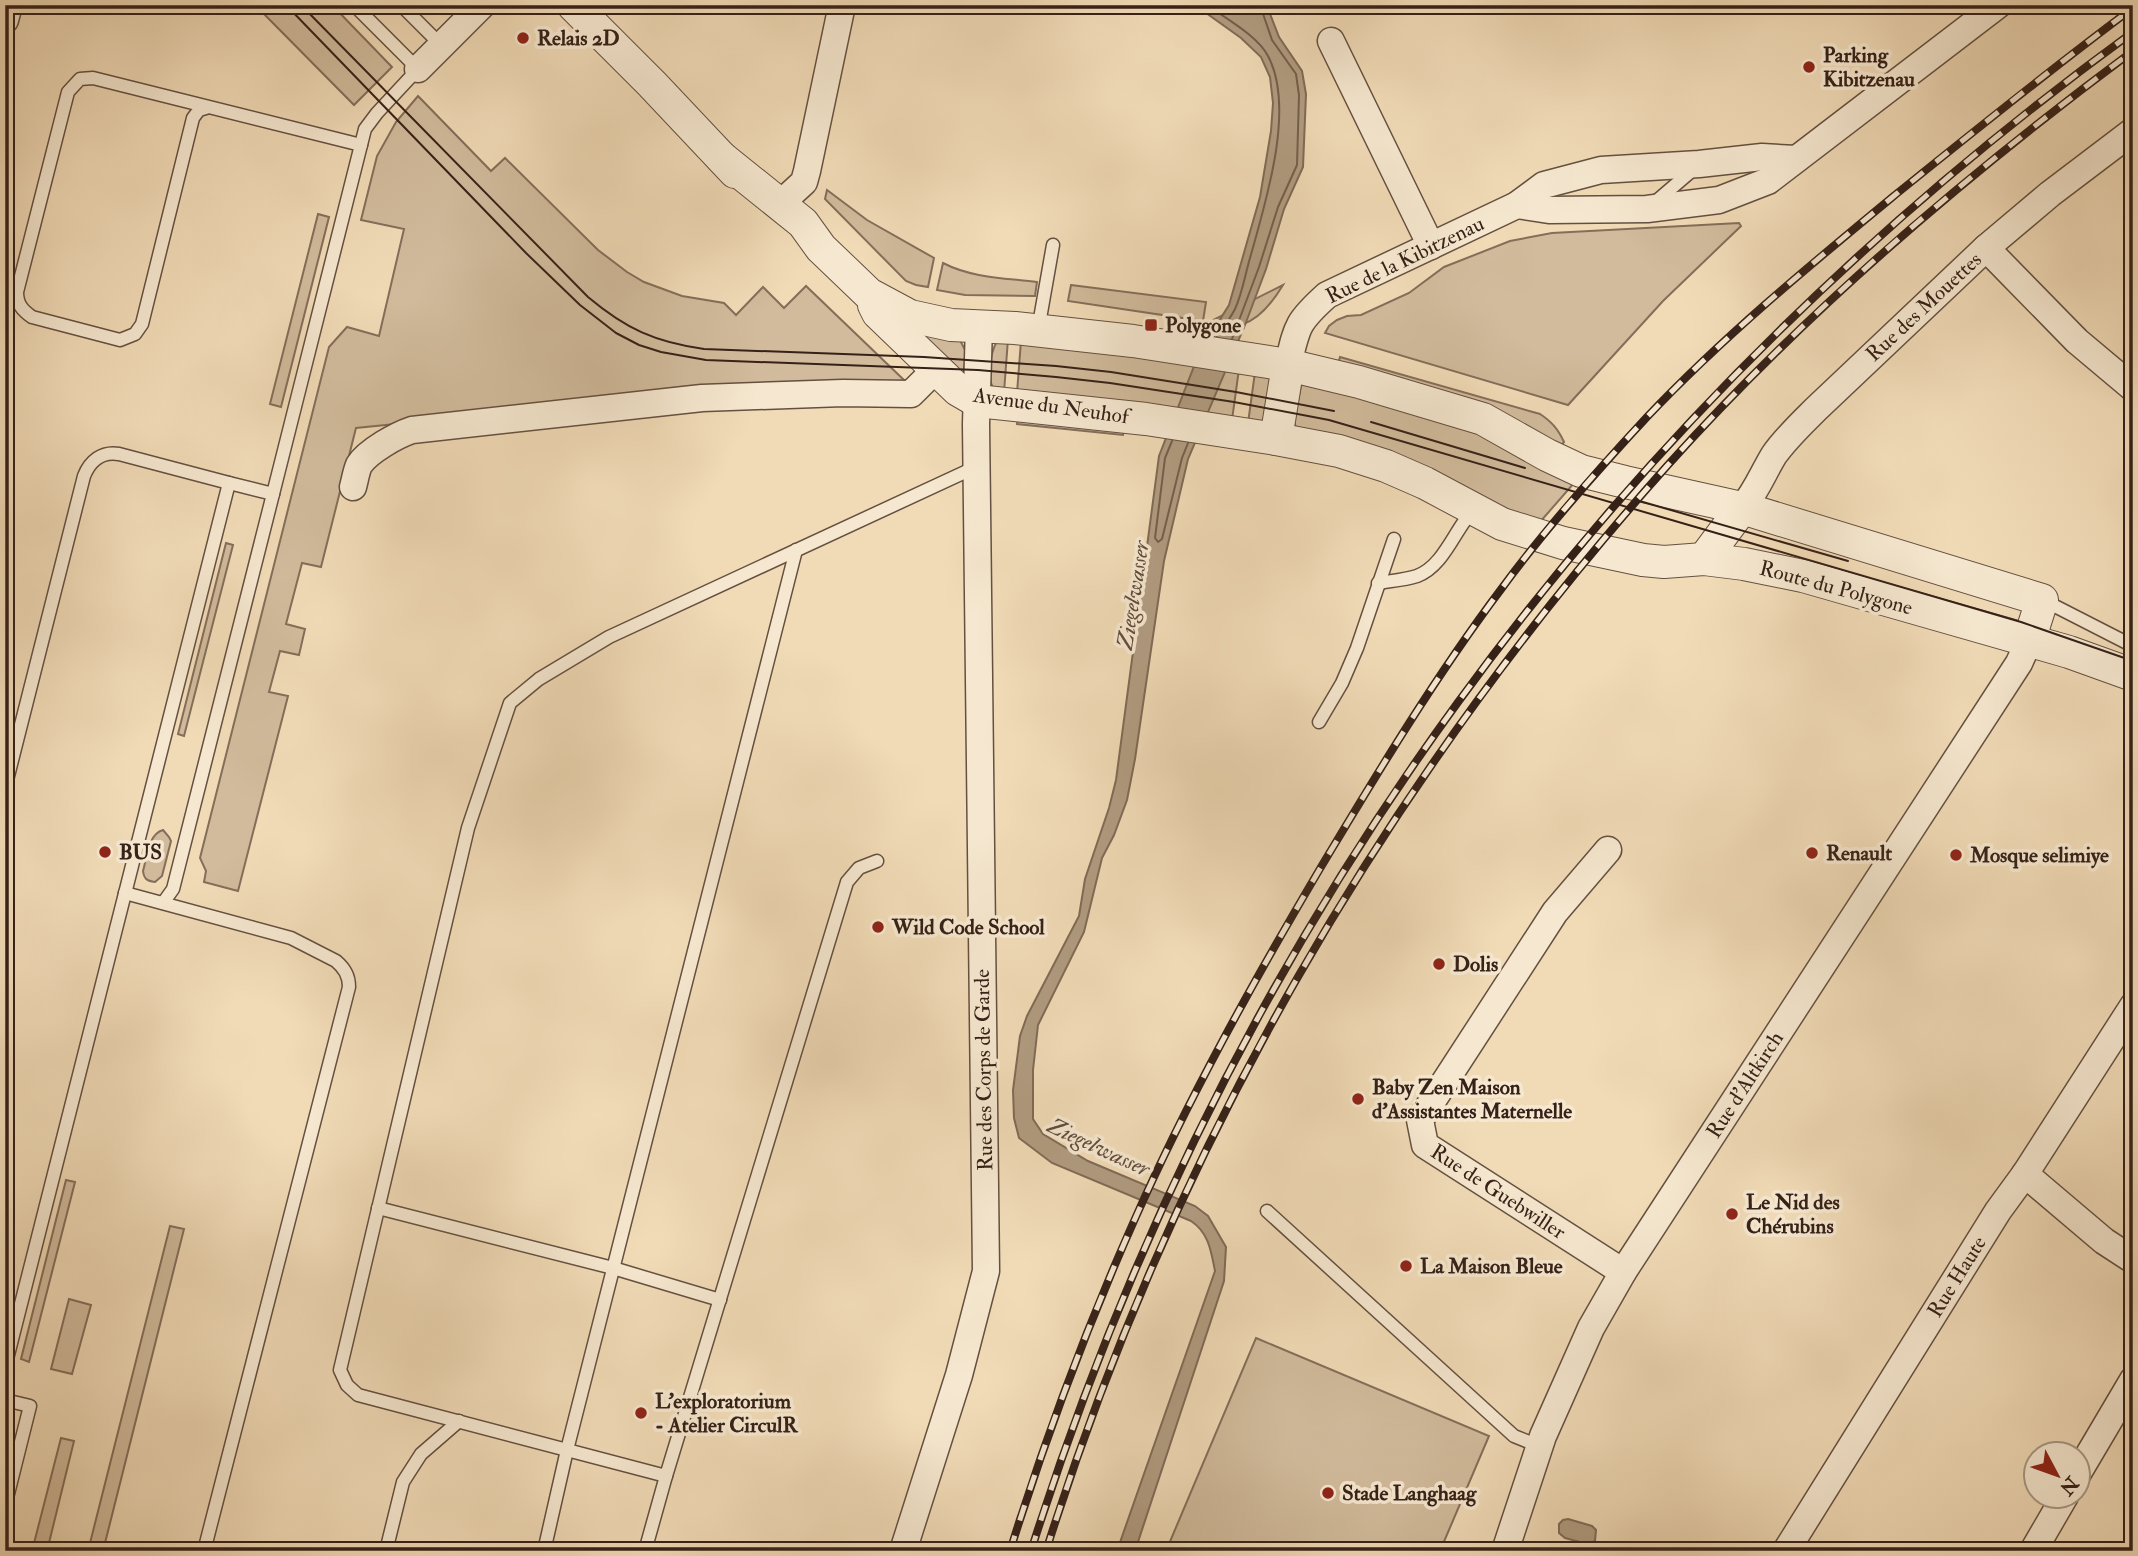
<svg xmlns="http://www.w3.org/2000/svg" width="2138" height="1556" viewBox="0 0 2138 1556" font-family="'IM FELL Double Pica',serif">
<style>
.green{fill:#d1bb9c;stroke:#846e5a;stroke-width:2}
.water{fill:#b19c81;stroke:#806b57;stroke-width:2}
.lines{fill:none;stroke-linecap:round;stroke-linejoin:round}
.shore{stroke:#745e4c;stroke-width:2}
.service-casing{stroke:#655040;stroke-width:15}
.minor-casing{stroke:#655040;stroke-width:29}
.tertiary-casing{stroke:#655040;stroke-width:34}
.service{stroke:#f6e8d0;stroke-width:12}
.minor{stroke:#f6e8d0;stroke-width:26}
.tertiary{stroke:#f6e8d0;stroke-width:32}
.tram{stroke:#362118;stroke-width:2}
.rail-casing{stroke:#362118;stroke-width:8}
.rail{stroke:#f6e8d0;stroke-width:5;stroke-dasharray:16;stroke-linecap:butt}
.poi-dot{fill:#8f2418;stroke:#f6e8d0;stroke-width:2.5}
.labels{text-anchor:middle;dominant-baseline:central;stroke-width:7;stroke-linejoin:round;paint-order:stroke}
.poi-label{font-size:21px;font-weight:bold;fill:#362118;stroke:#f6e8d0;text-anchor:start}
.street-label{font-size:21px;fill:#362118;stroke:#f6e8d0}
.water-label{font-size:23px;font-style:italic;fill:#614c3d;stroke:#f6e8d0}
</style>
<rect width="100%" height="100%" fill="#f1dbb7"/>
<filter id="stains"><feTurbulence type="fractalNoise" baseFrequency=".00286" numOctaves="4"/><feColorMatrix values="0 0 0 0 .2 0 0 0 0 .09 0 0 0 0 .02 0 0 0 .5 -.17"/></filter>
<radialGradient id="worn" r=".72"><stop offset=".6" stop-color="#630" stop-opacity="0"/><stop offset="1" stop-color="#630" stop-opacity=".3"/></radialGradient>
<g class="green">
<polygon points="263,5 332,5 392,67 354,105 259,9"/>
<polygon points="418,96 491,171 505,158 598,250 627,272 644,282 682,296 724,303 736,315 763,287 784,308 806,286 905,381 496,414 356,428 321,567 302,563 286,624 305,629 299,655 280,651 269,692 288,696 238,891 204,882 206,871 200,858 329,347 347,327 379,336 404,229 361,220 377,156 396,122"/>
<polygon points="827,190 867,220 934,258 928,287 916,285 906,281 825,199"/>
<polygon points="318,214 329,217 281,407 270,404"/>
<polygon points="1739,223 1741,226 1663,301 1568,405 1325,333 1329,326 1337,320 1347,316 1361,315 1409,293 1444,267 1510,241 1552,233"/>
<path d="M943,263C972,278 1005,278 1037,282L1035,296L965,295L937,290Z"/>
<polygon points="1071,285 1206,302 1203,321 1068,301"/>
<path d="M1283,285C1274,300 1261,318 1243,324C1233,327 1219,323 1209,322Z"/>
<polygon points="903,324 959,338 966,352 963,377"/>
<path d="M1008,339L1004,392L993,388C987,377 990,355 996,343Z"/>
<polygon points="1021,341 1239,369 1232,420 1017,393"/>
<path d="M1340,357L1540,414C1552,422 1558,429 1564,442L1558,449L1337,368Z"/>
<polygon points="1255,372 1271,377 1265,417 1262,421 1248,423"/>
<polygon points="1302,381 1465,422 1581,475 1540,522 1297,431 1294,421"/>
<polygon points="1018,416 1124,428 1123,435 1017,424"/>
<polygon points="226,543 233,545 184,736 178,734"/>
<path d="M163,830L169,837L171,841L162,876L155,882C147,881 144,879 143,871C147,858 148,834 163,830Z"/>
<polygon points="66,1180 75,1182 29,1362 21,1359"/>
<polygon points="170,1226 184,1229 103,1551 88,1551"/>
<polygon points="69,1299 91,1305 72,1374 51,1369"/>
<polygon points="1256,1338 1489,1436 1440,1551 1166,1551"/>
<polygon points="61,1438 74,1441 47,1551 32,1551"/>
</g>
<g class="water">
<path d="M1195,5L1267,6L1279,37L1302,71L1306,94L1303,167L1284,209L1266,269L1245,325L1188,459L1164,561L1135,759L1127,800L1114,835L1102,858L1084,932L1038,1025L1033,1070V1119L1043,1134L1088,1161L1195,1206L1208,1216L1226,1247L1224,1281L1135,1551H1117L1215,1271C1211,1251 1209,1233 1191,1221L1052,1163L1019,1138L1014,1118L1013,1090L1020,1036L1027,1016L1079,916L1085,879L1109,808L1116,780L1159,456L1200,351L1229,305L1260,197L1271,131L1273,103L1270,77L1261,57L1241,38Z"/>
<polygon points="1568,1519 1592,1526 1596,1530 1595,1541 1588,1544 1592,1549 1587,1548 1584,1543 1565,1538 1559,1533 1559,1524 1563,1520"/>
</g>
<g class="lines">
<g class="shore">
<path d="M1207,5C1225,18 1258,36 1268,56C1296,108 1265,204 1250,258C1245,275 1242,294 1235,309C1230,319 1223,328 1217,336"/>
<polyline points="1232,339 1259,267 1278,207 1297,165 1299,95 1296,74 1272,40 1260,5"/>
<polyline points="1172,441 1165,458 1155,538 1158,542 1162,539 1182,458 1188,443"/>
</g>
<defs>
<g id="service">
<polyline points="401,5 441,45"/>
<path d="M209,107L199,110L193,118L142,324L135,334L120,340L32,317C22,310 17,304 17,292L68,92L80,79L93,78L361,145"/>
<polyline points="1653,204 1695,168"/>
<polyline points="1038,330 1053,245"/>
<path d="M1378,583C1390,581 1405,580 1417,576C1444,566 1455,529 1473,510"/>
<polyline points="2043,600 2133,646"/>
<polyline points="1319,722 1342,683 1357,648 1394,539"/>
<path d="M5,788L84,476C90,461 102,451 119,454L229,483"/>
<polyline points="877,861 859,868 847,882 666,1476 358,1395 347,1385 340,1370 468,828 510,703 539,679 609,637 976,467"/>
<path d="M125,893L291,938L336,961C344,968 349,975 349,987L204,1551"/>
<polyline points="163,903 173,889 273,494"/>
<polyline points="378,1208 613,1268 720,1300"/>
<polyline points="1267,1211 1514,1436 1539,1446"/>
<polyline points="5,1367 229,483 273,494 365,129 377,113 418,69 354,5"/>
<polyline points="5,1400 30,1406 5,1506"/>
<polyline points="386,1551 403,1482 421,1454 459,1421"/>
<polyline points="544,1551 567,1450 796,550"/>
<polyline points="645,1551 666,1476"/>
</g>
<g id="minor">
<polyline points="5,20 9,5"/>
<polyline points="1331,41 1431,246"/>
<polyline points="418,69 482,5"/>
<polyline points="780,204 804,182 807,171 842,5"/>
<polyline points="1517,205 1549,210 1647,209 1719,200 1768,181 1998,5"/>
<polyline points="1986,248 2077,341 2133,388"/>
<path d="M1288,365C1297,326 1297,322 1327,295L1517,205L1544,185L1601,170L1699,164L1762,157L1796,159"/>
<path d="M353,487C355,480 356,472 359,465C368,451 397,435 412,430L702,398L843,393L911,394L936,369"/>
<path d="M1742,508C1756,492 1763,473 1774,455C1786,438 1801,424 1816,409L1986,248L2050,194L2133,131"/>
<polyline points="1608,850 1555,912 1420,1120 1425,1145 1623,1272"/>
<polyline points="2025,1174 2104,1241 2133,1260"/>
<polyline points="2078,1473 2133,1380"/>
<polyline points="903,1551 959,1375 986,1271 976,424 979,326"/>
<polyline points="1505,1551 1543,1436 1591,1328 1623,1272 2019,663 2029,641"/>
<polyline points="1786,1551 1998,1211 2025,1174 2133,1006"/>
<polyline points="2033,1551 2065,1496"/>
</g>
<g id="tertiary">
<polyline points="573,5 652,84 735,172"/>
<polyline points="722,158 803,223 821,248 869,294 910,316 951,325 1015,328 1133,341 1288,365 1359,382 1483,419 1547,455 1581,471 1625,482 1742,508 2042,600 2029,641"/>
<polyline points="874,305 878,313 958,390 977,401 1146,419 1276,439 1339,451 1386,466 1425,483 1502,524 1563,543 1643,560 1664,562 1704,559 1744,564 1803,576 2069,652 2133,675"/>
<polyline points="1276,439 1288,365"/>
<polyline points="1704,559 1742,508"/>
</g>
</defs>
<use href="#service" class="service-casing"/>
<use href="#minor" class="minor-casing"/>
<use href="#tertiary" class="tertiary-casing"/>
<use href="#service" class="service"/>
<use href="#minor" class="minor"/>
<use href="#tertiary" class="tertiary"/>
<g class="tram">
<polyline points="286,5 526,253 580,305 616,333 639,345 661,352 706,360 978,370 1056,377 1110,383 1234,402 1329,420 2021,622 2133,661"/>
<path d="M301,5L588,297C626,329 655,342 704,349L924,357L1056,366L1111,372L1236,392L1334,411"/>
<polyline points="1371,422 1525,468"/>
<polyline points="1636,500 1848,561"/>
</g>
<defs>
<g id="rail">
<path d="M1010,1551C1045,1439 1086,1329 1134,1221C1188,1099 1253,982 1321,867C1378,772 1435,677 1502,588C1546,528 1596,472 1647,417C1724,336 1809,266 1895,195C1973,132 2052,68 2133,8"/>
<path d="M1031,1551C1228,928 1606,416 2133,32"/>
<path d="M1046,1551C1173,1148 1386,781 1667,466C1806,311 1966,175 2133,51"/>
</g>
</defs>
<use href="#rail" class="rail-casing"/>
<use href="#rail" class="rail"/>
</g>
<g class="poi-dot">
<circle cx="523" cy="38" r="7"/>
<circle cx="1809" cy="67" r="7"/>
<rect x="1144" y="318" width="14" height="14" rx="3.5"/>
<circle cx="105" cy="852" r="7"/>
<circle cx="1812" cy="853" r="7"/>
<circle cx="1956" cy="855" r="7"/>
<circle cx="878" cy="927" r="7"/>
<circle cx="1439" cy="964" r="7"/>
<circle cx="1358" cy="1099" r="7"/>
<circle cx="1732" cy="1214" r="7"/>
<circle cx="1406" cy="1266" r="7"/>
<circle cx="641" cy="1413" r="7"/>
<circle cx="1328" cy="1493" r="7"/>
</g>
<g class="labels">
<g class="poi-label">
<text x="537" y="38">Relais 2D</text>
<text x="1823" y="55">Parking<tspan x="1823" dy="24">Kibitzenau</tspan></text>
<text x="1165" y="325">Polygone</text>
<text x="119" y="852">BUS</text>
<text x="1826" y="853">Renault</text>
<text x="1970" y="855">Mosque selimiye</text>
<text x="892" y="927">Wild Code School</text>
<text x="1453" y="964">Dolis</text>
<text x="1372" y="1087">Baby Zen Maison<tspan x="1372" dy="24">d'Assistantes Maternelle</tspan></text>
<text x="1746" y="1202">Le Nid des<tspan x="1746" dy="24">Chérubins</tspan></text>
<text x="1420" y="1266">La Maison Bleue</text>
<text x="655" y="1401">L'exploratorium<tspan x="655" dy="24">- Atelier CirculR</tspan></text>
<text x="1342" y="1493">Stade Langhaag</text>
</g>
<g class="street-label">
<text transform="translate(1405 260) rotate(-26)">Rue de la Kibitzenau</text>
<text transform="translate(1924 307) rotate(-43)">Rue des Mouettes</text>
<text transform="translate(1051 406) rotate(8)">Avenue du Neuhof</text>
<text transform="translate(1836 588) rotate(15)">Route du Polygone</text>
<text transform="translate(984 1070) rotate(-91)">Rue des Corps de Garde</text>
<text transform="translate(1745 1085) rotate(-57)">Rue d'Altkirch</text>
<text transform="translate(1498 1192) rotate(33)">Rue de Guebwiller</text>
<text transform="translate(1957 1277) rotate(-58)">Rue Haute</text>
</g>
<g class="water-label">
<text transform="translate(1133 595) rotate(-81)">Ziegelwasser</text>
<text transform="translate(1099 1147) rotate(25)">Ziegelwasser</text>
</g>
</g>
<rect width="2138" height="1556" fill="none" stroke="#f1dbb7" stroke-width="28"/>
<rect x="7" y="7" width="2124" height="1542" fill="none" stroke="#362118" stroke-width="3.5"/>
<rect x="14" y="14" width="2110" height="1528" fill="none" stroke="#362118" stroke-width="2"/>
<g transform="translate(2057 1475) rotate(131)"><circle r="33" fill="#f6e8d0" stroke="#a99886" stroke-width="2"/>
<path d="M0-5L12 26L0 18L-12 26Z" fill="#8f2418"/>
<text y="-10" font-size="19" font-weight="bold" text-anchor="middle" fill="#362118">N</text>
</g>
<rect width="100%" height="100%" filter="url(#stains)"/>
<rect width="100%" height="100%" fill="url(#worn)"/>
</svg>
